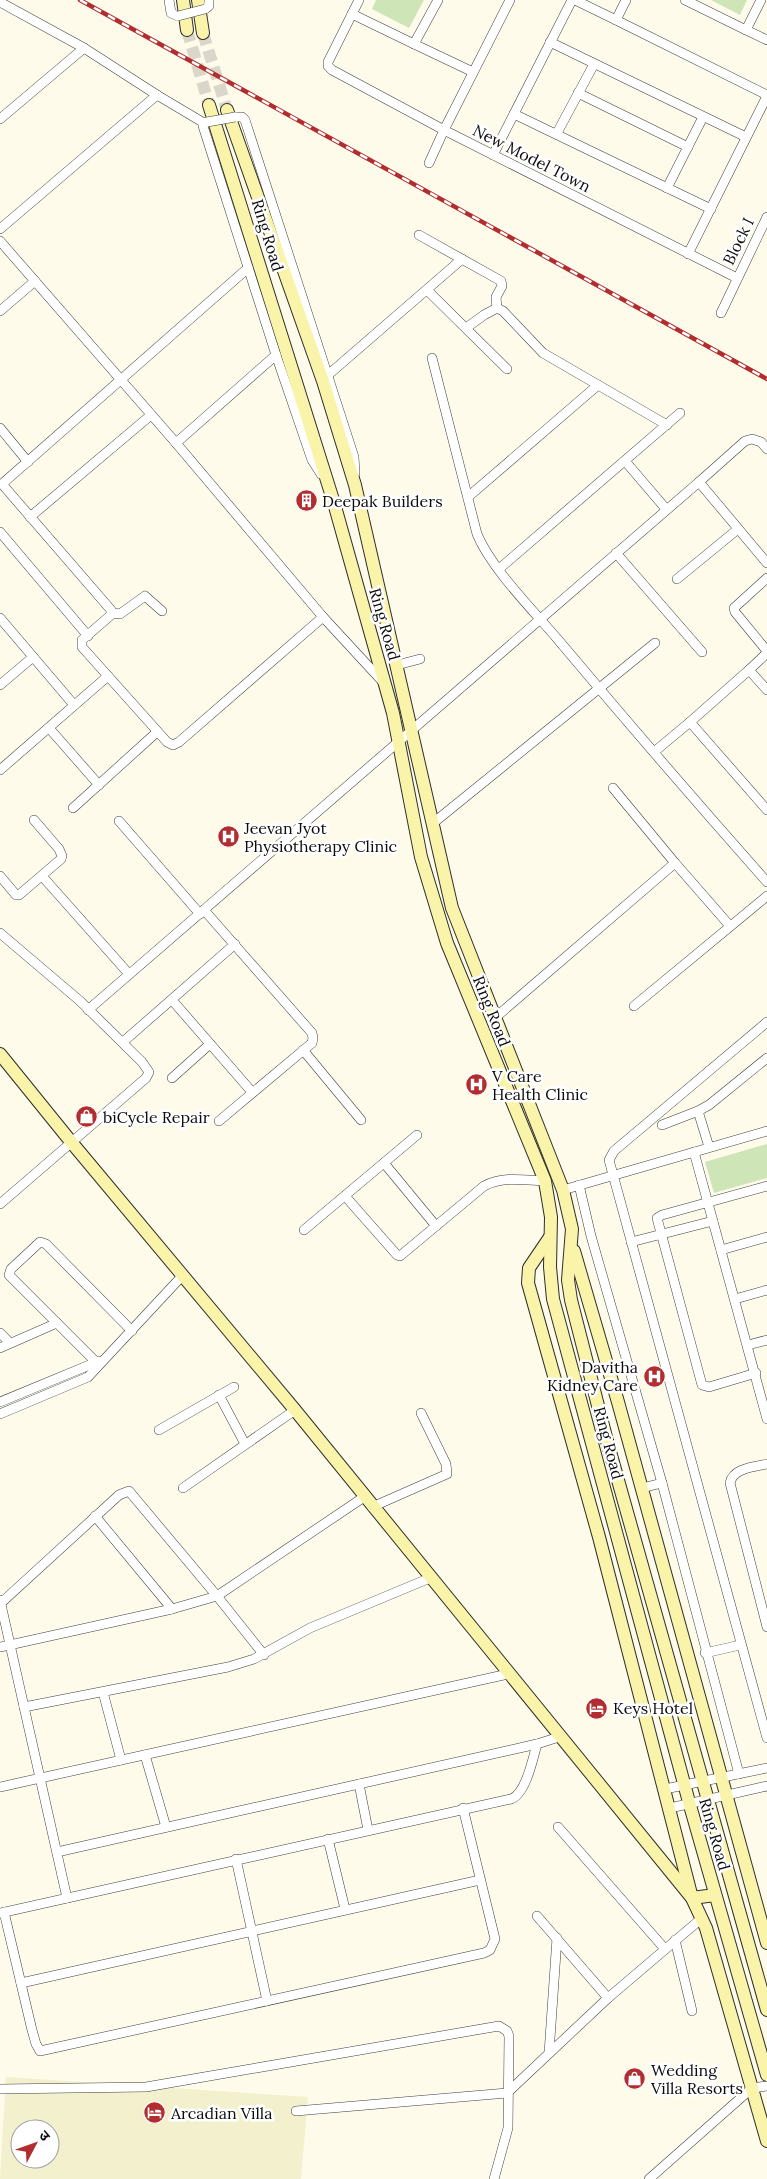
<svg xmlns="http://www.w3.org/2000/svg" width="767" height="2179" viewBox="0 0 767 2179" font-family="Lora,'Noto Sans Devanagari',serif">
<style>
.farmland{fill:#f2f0cd;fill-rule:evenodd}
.green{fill:#cee5b8}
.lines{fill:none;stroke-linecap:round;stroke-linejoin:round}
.secondary-tunnel{stroke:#dad7ca;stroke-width:12;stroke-dasharray:12 6;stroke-linecap:butt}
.street-casing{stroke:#3f3f3f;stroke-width:10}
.secondary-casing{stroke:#2e2e2e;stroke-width:14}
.street{stroke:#fff;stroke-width:9}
.secondary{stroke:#faf4aa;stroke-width:12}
.rail-casing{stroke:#b22d2f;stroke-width:4.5}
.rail{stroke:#fff;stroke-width:2.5;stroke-dasharray:8;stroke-linecap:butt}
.street-bridge-casing{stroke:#3f3f3f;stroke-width:10;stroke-linecap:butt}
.street-bridge{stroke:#fff;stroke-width:9}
.labels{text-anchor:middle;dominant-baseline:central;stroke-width:5;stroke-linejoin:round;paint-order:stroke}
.street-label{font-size:16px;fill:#0c0c0c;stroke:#fff}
.poi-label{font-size:16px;fill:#0c0c0c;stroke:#fff;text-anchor:start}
</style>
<rect width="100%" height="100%" fill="#fefbeb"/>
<path class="farmland" d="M6,2077L308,2097L301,2179H0ZM20,2129H50V2159H20Z"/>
<g class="green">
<polygon points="376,0 424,0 409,28 372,9"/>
<polygon points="711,0 747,0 740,15"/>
<polygon points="767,1144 767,1178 714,1193 705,1162"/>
</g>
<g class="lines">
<g class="secondary-tunnel">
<polyline points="187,30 209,105"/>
<polyline points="203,33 227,110"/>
</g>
<defs>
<g id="street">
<polyline points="169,0 171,13 178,16"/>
<polyline points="359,0 328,62 328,66 332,70 444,130 429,163"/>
<polyline points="438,0 414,44 473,72"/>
<polyline points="510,0 444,130 737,278"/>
<polyline points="575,0 616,20"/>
<polyline points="626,0 616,20 767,95"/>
<polyline points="685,0 746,30 761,0"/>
<polyline points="0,2 84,48 157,95 204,123"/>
<polyline points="205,9 209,6 209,0"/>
<polyline points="352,14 414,44"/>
<polyline points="746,30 767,40"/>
<polyline points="550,42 746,137"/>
<polyline points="578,93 688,147"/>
<polyline points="514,114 711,209"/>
<polyline points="235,117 242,117 245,120 354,457 355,473"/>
<polyline points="0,119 84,48"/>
<polyline points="207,122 203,126 276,355 312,460 321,474"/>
<polyline points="557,133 594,64"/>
<polyline points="493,155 572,0"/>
<polyline points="667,188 703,117"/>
<polyline points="0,229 157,95"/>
<polyline points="419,235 501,281 502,286 496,297 497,308"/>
<polyline points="0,241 176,443 323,617 383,682"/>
<polyline points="688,254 767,96"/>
<polyline points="248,268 2,484 111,610 111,615 82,640 82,647 167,742 173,745 179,742 323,617"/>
<polyline points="427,290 507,369"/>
<polyline points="0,311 35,281"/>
<polyline points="721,313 767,217"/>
<polyline points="466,328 484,315 497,308 503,311 543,353 667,425"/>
<path d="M432,358L477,534C492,570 535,612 560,642C628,723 697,803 767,882"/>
<polyline points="328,375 462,259"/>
<polyline points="0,428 28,462"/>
<polyline points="176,443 276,355"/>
<polyline points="625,461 666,509"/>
<polyline points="699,482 745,441 752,439 761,442 767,449"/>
<polyline points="468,497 598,385"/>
<polyline points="30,517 151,415"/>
<polyline points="0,532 88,636"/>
<polyline points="616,553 702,652"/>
<polyline points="499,569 680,413"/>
<polyline points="767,578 734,608 735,612 767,651"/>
<polyline points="677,579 738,529"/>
<polyline points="112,613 120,614 145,596 162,611"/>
<polyline points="0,618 74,705"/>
<polyline points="397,665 420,659"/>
<polyline points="749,670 767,653"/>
<polyline points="0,685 33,657"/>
<polyline points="690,722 749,670 767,690"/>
<polyline points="49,728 99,785"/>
<polyline points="654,752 690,722 767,810"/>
<polyline points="0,770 108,676"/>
<polyline points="613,788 675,863 730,926"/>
<polyline points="73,808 157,732"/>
<polyline points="119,821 200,914"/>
<polyline points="432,824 655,643"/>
<polyline points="0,876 16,895 19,895 61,859 62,856 59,849 34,820"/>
<polyline points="42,876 129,974"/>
<polyline points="204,910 312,1033 313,1038 312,1043 219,1121"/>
<polyline points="0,933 80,1001 142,1062 149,1072 146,1078 0,1204"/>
<polyline points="172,1000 252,1092"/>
<polyline points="634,1006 767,896"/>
<polyline points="88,1010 699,482 767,563"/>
<polyline points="496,1017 675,863"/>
<polyline points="767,1022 614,1151 609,1160 767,1738"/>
<polyline points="123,1042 235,944"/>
<polyline points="303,1050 361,1120"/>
<polyline points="172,1078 210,1044"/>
<polyline points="698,1111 709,1147"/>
<polyline points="662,1125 698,1111 709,1105 767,1058"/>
<polyline points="694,1152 767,1419"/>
<polyline points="384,1163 436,1226"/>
<polyline points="579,1185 591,1236 662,1483 739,1774"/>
<polyline points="563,1190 767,1131"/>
<path d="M345,1196L397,1255L400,1256L484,1186C503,1176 524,1180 545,1181"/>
<polyline points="304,1230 417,1135"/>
<polyline points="631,1242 713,1221"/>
<polyline points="721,1250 767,1237"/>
<polyline points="735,1299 767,1290"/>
<polyline points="0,1333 10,1343"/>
<polyline points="748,1345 767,1340"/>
<polyline points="0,1348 57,1323"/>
<polyline points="96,1362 9,1275 11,1269 40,1242 46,1244 132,1331"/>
<polyline points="756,1373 709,1387 702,1385 657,1218 662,1215 767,1186"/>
<polyline points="219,1395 245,1444"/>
<polyline points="0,1402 99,1361"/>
<polyline points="0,1414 88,1377 183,1275"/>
<polyline points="159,1430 234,1387"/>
<path d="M767,1464C754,1467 733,1468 730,1483L767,1627"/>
<polyline points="183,1488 295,1410"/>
<polyline points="642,1488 662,1483"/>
<polyline points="372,1507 447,1474 446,1464 421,1413"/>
<polyline points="95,1516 172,1609"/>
<polyline points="0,1600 67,1898"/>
<polyline points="1,1603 119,1495 129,1491 217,1596 264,1655"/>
<polyline points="0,1647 172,1609 217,1596 364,1497"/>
<polyline points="705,1653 740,1645"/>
<polyline points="103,1692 121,1760"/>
<polyline points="24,1707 228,1667 254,1659 310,1628 430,1578"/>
<polyline points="145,1755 166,1827"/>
<polyline points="359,1784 368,1830"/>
<polyline points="0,1787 508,1674"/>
<polyline points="665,1789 767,1768"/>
<polyline points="670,1808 767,1786"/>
<polyline points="558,1827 665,1949"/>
<polyline points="328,1839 345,1909"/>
<polyline points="57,1852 537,1744 559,1737"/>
<polyline points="236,1859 267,2001"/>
<polyline points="4,1912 32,2030 36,2044 40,2051 484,1953 490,1950 495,1939 463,1808"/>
<path d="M0,1913L511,1799C526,1794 533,1758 537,1744"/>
<polyline points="537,1916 608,1998"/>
<polyline points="675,1940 692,2011"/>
<polyline points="21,1983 480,1880"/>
<polyline points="549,2053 557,1938"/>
<polyline points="0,2089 146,2087 499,2026 507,2031 509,2036 508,2128 494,2179"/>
<polyline points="296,2111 507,2093 608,1998 702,1918"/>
<polyline points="649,2179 752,2088 767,2086"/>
</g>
<g id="secondary">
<polyline points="183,0 187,30"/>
<polyline points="198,0 203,33"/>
<polyline points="209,105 334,503 393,713 421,857 447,943 545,1181 551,1217 550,1267 553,1299 689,1802 767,2075"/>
<polyline points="227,110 323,381 355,485 452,908 563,1190 572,1229 568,1280 571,1300 607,1441 767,2010"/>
<polyline points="0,1054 72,1143 295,1410 692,1898 706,1928 767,2141"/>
<polyline points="550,1237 529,1268 528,1283 599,1537 692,1898 715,1895"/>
<polyline points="574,1251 618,1402 767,1943"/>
</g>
</defs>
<use href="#street" class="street-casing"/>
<use href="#secondary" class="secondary-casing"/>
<use href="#street" class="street"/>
<use href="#secondary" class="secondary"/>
<defs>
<polyline id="rail" points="80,0 767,379"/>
</defs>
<use href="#rail" class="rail-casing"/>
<use href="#rail" class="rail"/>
<defs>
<g id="street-bridge">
<polyline points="178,16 205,9"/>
<polyline points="207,122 235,117"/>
</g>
</defs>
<use href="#street-bridge" class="street-bridge-casing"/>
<use href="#street-bridge" class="street-bridge"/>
</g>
<defs>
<symbol id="building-disc" viewBox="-11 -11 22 22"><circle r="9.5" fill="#b22d2f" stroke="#fff"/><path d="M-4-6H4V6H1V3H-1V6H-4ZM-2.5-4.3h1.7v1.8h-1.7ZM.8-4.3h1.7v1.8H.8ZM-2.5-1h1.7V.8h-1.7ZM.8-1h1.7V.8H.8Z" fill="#fff"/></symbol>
<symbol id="hospital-disc" viewBox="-11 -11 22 22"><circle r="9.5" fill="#b22d2f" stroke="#fff"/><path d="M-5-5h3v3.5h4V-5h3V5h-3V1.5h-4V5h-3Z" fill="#fff"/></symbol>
<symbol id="shop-disc" viewBox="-11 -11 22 22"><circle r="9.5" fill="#b22d2f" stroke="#fff"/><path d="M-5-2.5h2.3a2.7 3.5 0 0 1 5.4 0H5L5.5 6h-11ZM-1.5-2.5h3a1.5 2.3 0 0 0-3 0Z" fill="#fff"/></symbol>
<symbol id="hotel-disc" viewBox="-11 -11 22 22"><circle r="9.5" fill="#b22d2f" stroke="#fff"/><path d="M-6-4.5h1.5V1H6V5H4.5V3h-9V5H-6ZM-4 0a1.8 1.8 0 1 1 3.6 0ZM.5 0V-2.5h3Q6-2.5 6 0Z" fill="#fff"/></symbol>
</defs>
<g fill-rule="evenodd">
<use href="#building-disc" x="294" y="488" width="25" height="25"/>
<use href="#hospital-disc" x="216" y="824" width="25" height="25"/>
<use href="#hospital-disc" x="464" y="1072" width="25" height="25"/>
<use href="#shop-disc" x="74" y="1104" width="25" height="25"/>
<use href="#hospital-disc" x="642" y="1364" width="25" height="25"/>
<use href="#hotel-disc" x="584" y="1696" width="25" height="25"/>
<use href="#shop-disc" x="622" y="2066" width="25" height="25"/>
<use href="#hotel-disc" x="142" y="2100" width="25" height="25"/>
</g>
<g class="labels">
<g class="street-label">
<text transform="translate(532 158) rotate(27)">New Model Town</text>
<text transform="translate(268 235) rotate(73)">Ring Road</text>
<text transform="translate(738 241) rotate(-64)">Block I</text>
<text transform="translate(385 624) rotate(74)">Ring Road</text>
<text transform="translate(492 1011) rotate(68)">Ring Road</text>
<text transform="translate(609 1443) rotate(75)">Ring Road</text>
<text transform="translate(715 1834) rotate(74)">Ring Road</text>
</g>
<g class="poi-label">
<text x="322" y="501">Deepak Builders</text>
<text x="244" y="828">Jeevan Jyot<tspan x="244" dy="18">Physiotherapy Clinic</tspan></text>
<text x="492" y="1076">V Care<tspan x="492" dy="18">Health Clinic</tspan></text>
<text x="103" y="1117">biCycle Repair</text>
<text x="638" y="1367" text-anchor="end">Davitha<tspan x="638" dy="18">Kidney Care</tspan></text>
<text x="613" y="1708">Keys Hotel</text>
<text x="651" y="2070">Wedding<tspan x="651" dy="18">Villa Resorts</tspan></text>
<text x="171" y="2113">Arcadian Villa</text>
</g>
</g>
<g transform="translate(35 2144) rotate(49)"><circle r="24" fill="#ffffff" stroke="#9e9e9e"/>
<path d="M0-4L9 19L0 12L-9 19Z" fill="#b22d2f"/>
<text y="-8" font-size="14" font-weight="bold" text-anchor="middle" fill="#0c0c0c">उ</text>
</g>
</svg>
